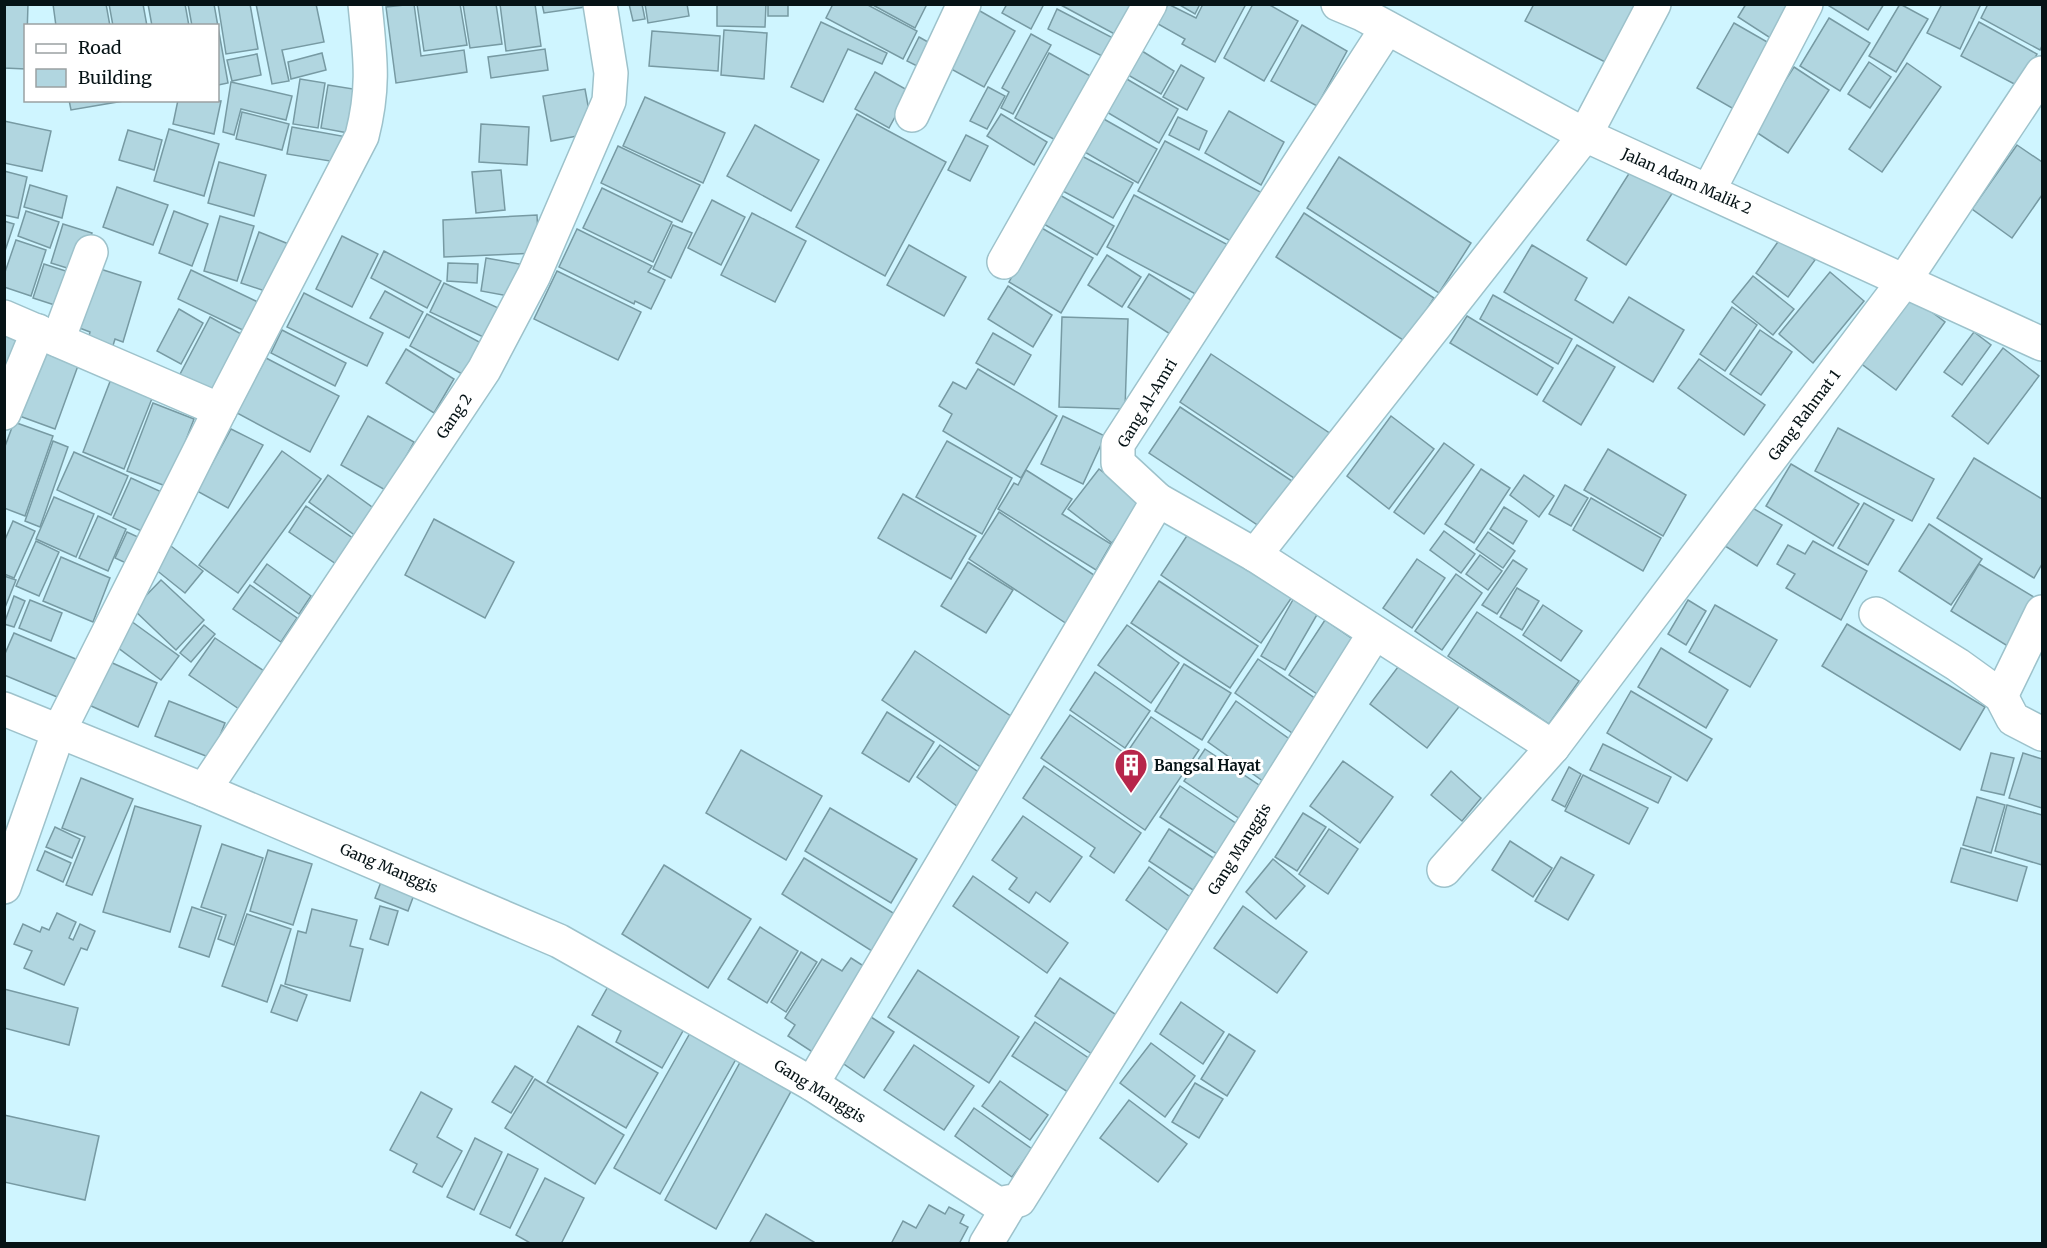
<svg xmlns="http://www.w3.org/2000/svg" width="2047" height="1248" viewBox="0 0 2047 1248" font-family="Merriweather,serif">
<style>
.building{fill:#b1d6e0;stroke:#779aa3;stroke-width:1.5}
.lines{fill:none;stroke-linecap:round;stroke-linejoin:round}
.minor-casing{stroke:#9dc2cb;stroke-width:36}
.minor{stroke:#fff;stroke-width:33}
.labels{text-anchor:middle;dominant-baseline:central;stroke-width:6;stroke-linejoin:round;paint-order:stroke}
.street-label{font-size:15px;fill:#061316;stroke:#fff}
.poi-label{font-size:15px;font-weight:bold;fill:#061316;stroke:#fff;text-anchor:start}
</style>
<rect width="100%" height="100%" fill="#cff5ff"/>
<g class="building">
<polygon points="4,4 28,4 26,69 4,68"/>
<polygon points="53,4 106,4 110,26 56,26"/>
<polygon points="109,4 143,4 147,26 113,26"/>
<polygon points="148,4 185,4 189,26 152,26"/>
<polygon points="188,4 214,4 228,83 218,85 218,26 192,26"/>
<polygon points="218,4 250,4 258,49 226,54"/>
<polygon points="256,4 316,4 324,42 282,50 289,81 272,84"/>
<polygon points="414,4 421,56 464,50 467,72 396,83 386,7"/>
<polygon points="417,4 460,4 467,45 424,51"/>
<polygon points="463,4 496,4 502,44 470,48"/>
<polygon points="500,4 535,4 541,46 506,51"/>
<polygon points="542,4 599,4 599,5 544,13"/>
<polygon points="629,4 642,4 645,19 633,21"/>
<polygon points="645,4 687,4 689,16 648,23"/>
<polygon points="717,4 766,4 765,27 717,26"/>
<rect x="768" y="4" width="20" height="12"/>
<polygon points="833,4 866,4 917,31 903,59 826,18"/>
<polygon points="871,4 927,4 915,28"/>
<polygon points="1007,4 1044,4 1031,29 1002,13"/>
<polygon points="1059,4 1136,4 1120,37"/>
<polygon points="1168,4 1196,18 1203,4 1246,4 1215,62 1182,44 1185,39 1158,24"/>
<polygon points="1178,4 1200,4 1195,14"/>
<polygon points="1253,4 1268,4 1298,21 1264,81 1224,58"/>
<polygon points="1534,4 1636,4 1607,63 1525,21"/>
<polygon points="1746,4 1798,4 1775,41 1738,17"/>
<polygon points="1826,4 1884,4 1868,30"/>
<polygon points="1900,4 1928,19 1896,72 1869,56"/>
<polygon points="1942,4 1981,4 1960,49 1927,33"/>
<polygon points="1988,4 2042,4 2042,46 2040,50 1981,18"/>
<polygon points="973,7 1015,31 984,87 942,64"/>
<polygon points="1057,9 1113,38 1104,57 1048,29"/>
<polygon points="1829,18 1870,43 1840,91 1800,66"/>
<polygon points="821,22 887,53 882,64 848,49 823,102 791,87"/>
<polygon points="1979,22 2037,54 2020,87 1961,56"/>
<polygon points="1734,23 1776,47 1739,112 1697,88"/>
<polygon points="1302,25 1347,51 1317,106 1271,81"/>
<polygon points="724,30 767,33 764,79 721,75"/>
<polygon points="652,31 720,36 718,71 649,66"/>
<polygon points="1031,34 1051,45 1013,114 1001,108 1009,92 1002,88"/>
<polygon points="919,37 937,47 925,70 907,61"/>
<polygon points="545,49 548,70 491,78 488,57"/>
<polygon points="1142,51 1174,71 1161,94 1128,75"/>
<polygon points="322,53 326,70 291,79 288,62"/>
<polygon points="1049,53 1094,78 1059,142 1015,118"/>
<polygon points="257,54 261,75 232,81 227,60"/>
<polygon points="1869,62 1891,77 1870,108 1848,94"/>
<polygon points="1907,63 1941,87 1882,172 1849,149"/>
<polygon points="1181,65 1204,78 1187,110 1163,97"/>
<polygon points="1794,67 1829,90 1788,153 1753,130"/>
<polygon points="875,72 909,91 889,128 855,109"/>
<polygon points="1125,78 1178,109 1159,143 1105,111"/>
<polygon points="300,79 325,83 318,128 293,124"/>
<polygon points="231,82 292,96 286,120 241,109 234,135 223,132"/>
<polygon points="328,85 366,91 359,135 321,128"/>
<polygon points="988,87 1005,96 987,129 970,121"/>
<polygon points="585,89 593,133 551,141 543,96"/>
<polygon points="645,97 725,133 703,183 623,146"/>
<polygon points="69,100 123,100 123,101 71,110"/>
<polygon points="178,100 221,101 214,134 173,124"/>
<polygon points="1229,111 1284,142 1261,185 1205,153"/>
<polygon points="242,112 289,124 282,150 236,139"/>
<polygon points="857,114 946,162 885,276 796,227"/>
<polygon points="1001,114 1047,142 1034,165 987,136"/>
<polygon points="1178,117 1207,131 1199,150 1169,135"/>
<polygon points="1102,118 1157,149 1138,183 1083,151"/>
<polygon points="4,121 51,131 42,171 4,163"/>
<polygon points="481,124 529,127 527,165 479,162"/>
<polygon points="755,125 819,160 791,211 727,176"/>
<polygon points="292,127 347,137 342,163 287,154"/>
<polygon points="169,129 219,144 204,196 154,181"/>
<polygon points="128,130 162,140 154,170 119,160"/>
<polygon points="966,135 988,146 970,181 948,170"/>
<polygon points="1165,141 1264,194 1238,245 1138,191"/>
<polygon points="2017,145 2042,162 2042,195 2012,238 1972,209"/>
<polygon points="618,146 700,185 682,222 601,183"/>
<polygon points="1078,154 1133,183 1113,218 1059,189"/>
<polygon points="1339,157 1471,243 1439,293 1307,208"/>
<polygon points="219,162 266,175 254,216 208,203"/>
<polygon points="1635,164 1675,189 1626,265 1587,240"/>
<polygon points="501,170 505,210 476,213 472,172"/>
<polygon points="4,171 27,177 18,218 4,215"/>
<polygon points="30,185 67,196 62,218 24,207"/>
<polygon points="117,187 168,205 153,245 103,227"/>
<polygon points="602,188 672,222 653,262 583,228"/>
<polygon points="1058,194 1114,226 1097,255 1042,223"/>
<polygon points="1134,195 1230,246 1203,298 1107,247"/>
<polygon points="712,200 745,217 721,265 688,248"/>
<polygon points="26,211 59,222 50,248 18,236"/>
<polygon points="174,211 208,224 192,266 159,253"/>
<polygon points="752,213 806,241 775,302 721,275"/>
<polygon points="1304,213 1434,298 1406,342 1276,257"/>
<polygon points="537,215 539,253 444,257 443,220"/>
<polygon points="220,216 254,226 237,281 204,271"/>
<polygon points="4,221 14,224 4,254"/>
<polygon points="63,224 92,233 80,272 51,263"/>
<polygon points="673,225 692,233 671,278 653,269"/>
<polygon points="1040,227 1093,258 1061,313 1009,282"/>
<polygon points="577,229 652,266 648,272 665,280 651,309 635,301 634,304 559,267"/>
<polygon points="259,232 291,245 274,294 241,283"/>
<polygon points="342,236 378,254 352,307 316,289"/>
<polygon points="1782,236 1815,260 1788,297 1756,273"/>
<polygon points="16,240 46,250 31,296 4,287 4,275"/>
<polygon points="909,245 966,277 944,316 887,285"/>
<polygon points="1532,245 1587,278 1575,300 1613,323 1629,297 1684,330 1653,382 1504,292"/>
<polygon points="384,251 441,281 427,308 371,278"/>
<polygon points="1107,255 1141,277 1122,307 1088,285"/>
<polygon points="486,258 525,265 520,298 481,291"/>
<polygon points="448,263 478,264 477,283 447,281"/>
<polygon points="44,264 78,275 67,309 33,298"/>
<polygon points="94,267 141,282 123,342 115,339 111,352 87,344 90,332 77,327"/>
<polygon points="191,270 262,304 249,333 178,299"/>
<polygon points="557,271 641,312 618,360 534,319"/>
<polygon points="1830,272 1864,301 1813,363 1779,334"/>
<polygon points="1149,274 1191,300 1170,334 1128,307"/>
<polygon points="1753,276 1794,309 1773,335 1732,302"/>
<polygon points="444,283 507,312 494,342 430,312"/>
<polygon points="1008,286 1052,315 1033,347 988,319"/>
<polygon points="385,291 423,312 409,338 370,318"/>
<polygon points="1905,292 1945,322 1896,390 1855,359"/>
<polygon points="304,293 383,333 367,366 287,327"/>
<polygon points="1493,295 1572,339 1558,364 1480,319"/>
<polygon points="1732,307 1757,325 1725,371 1700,354"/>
<polygon points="179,309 203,323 181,364 157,351"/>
<polygon points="427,314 483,344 466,376 410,346"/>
<polygon points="1467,316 1553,368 1537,395 1450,343"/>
<polygon points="210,317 243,335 210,397 177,380"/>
<polygon points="1062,317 1128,319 1125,409 1059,407"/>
<polygon points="4,330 21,335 4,392"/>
<polygon points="282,330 346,363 335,386 271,353"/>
<polygon points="1760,330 1792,352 1761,395 1730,374"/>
<polygon points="1974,332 1991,345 1962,385 1944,372"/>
<polygon points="993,333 1031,355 1014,385 976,363"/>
<polygon points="1577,345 1615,367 1581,425 1543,401"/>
<polygon points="38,347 79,363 55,429 14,414"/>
<polygon points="2003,348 2039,376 1988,444 1952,416"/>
<polygon points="406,349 454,379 434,413 386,383"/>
<polygon points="1211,354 1334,436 1303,484 1180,402"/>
<polygon points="266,358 339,396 310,452 237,413"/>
<polygon points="1699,359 1765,405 1744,435 1678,388"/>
<polygon points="978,369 1057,416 1021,478 943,431 952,414 939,406 953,382 966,389"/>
<polygon points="111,379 153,396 124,469 83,452"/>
<polygon points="153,403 194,419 168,487 127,471"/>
<polygon points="1180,407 1301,487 1271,534 1149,453"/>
<polygon points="368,416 414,442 387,491 341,465"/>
<polygon points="1063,416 1105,436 1083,484 1041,464"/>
<polygon points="1391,416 1434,449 1389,509 1347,476"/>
<polygon points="14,422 53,436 25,516 4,508 4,449"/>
<polygon points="1838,428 1934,479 1912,521 1815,471"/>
<polygon points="231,429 263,445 228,508 197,491"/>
<polygon points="53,441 68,447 40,527 25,521"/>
<polygon points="947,441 1012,478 982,534 916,497"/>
<polygon points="1444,443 1474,465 1424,534 1394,512"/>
<polygon points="1608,449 1686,495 1663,536 1584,490"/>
<polygon points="282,451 321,479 238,593 199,565"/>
<polygon points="74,452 128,476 111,515 57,490"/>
<polygon points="1974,458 2042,499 2042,564 2034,578 1937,518"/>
<polygon points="1791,464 1859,504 1833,546 1766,506"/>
<polygon points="1099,469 1143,502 1112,543 1068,509"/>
<polygon points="1481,469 1510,488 1474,543 1445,524"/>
<polygon points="1026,470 1072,499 1062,514 1111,544 1096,570 998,509 1014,483 1018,485"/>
<polygon points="328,475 379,512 360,539 309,502"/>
<polygon points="1524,475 1554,496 1539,517 1510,495"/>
<polygon points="131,478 166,494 148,534 113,518"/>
<polygon points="1565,485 1588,498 1571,526 1549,514"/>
<polygon points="903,494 976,536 951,579 878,538"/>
<polygon points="54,497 94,514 76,557 36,539"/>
<polygon points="1591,498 1661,538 1643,571 1573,530"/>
<polygon points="1864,503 1894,520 1868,565 1838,548"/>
<polygon points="306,506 360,543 342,568 289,532"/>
<polygon points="1749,506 1782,525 1757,566 1725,546"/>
<polygon points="1504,507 1527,521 1513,544 1490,529"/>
<polygon points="999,512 1097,577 1067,624 969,559"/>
<polygon points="98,516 126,529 108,571 79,558"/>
<polygon points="434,519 514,562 485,618 405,575"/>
<polygon points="13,521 35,531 14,578 4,574 4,542"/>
<polygon points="1929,524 1982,559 1951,605 1899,571"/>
<polygon points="1192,528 1292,597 1261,643 1161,575"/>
<polygon points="1444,531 1475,554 1461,573 1430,550"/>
<polygon points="127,532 138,537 126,563 115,558"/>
<polygon points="1488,532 1515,551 1503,568 1476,549"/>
<polygon points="36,541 59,552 39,596 16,586"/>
<polygon points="1813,541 1867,571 1841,620 1786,588 1795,574 1777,564 1788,545 1805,554"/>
<polygon points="167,543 203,571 185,593 150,565"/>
<polygon points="1480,555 1502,571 1488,590 1466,574"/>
<polygon points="61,557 110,578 93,622 43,601"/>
<polygon points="1417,559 1445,578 1412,628 1383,608"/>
<polygon points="1513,560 1527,569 1497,614 1482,605"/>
<polygon points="968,562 1013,590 986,633 941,606"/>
<polygon points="267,564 311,596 299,614 254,582"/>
<polygon points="1979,564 2042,602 2014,650 1951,611"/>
<polygon points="1456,574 1482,593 1442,650 1415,631"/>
<polygon points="4,576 16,580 4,610"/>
<polygon points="161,580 204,620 176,650 133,609"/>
<polygon points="1159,581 1258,646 1230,688 1131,623"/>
<polygon points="250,585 297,618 281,642 233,609"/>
<polygon points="1517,588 1539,601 1522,630 1500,617"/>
<polygon points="14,596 25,601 14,627 4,624"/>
<polygon points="1294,598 1318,613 1285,670 1261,656"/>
<polygon points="30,600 62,613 51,641 19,628"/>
<polygon points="1688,600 1706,611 1686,645 1668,634"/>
<polygon points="1543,605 1582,631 1561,661 1523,635"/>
<polygon points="1715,605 1777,640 1750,687 1689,652"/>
<polygon points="1477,612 1579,681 1549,724 1448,656"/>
<polygon points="1325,620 1357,642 1320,696 1289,675"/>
<polygon points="131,621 179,656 161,680 113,644"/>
<polygon points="1847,624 1985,707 1960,750 1822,666"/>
<polygon points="204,625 215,634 191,662 180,653"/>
<polygon points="1127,625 1179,663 1151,703 1098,665"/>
<polygon points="14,633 78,660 62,699 4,675 4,656"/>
<polygon points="215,638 267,673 242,711 189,675"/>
<polygon points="1661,648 1728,690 1706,728 1638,687"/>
<polygon points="915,651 1018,721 985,770 882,700"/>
<polygon points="1258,659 1319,701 1295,735 1235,693"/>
<polygon points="1404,659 1462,703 1427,748 1370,704"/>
<polygon points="108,661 157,683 138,727 89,705"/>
<polygon points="1184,664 1231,693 1202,740 1155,711"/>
<polygon points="1095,672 1150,711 1125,748 1070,710"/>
<polygon points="1631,691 1712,739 1687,781 1607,733"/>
<polygon points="169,701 225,723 211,758 155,736"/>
<polygon points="1236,701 1295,743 1267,784 1208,742"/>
<polygon points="887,712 934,742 909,782 862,753"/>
<polygon points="1070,715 1126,754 1151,717 1199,750 1145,830 1041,758"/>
<polygon points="1603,744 1671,777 1658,803 1590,770"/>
<polygon points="940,745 984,776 961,809 917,777"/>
<polygon points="1205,749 1265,789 1243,821 1184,781"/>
<polygon points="741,750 822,796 786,860 706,813"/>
<polygon points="1991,753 2014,758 2004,795 1981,790"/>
<polygon points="2023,753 2042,759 2042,808 2009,798"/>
<polygon points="1343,761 1393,797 1360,843 1310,806"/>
<polygon points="1044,766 1141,833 1114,873 1090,856 1095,848 1023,798"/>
<polygon points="1569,767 1581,774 1565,807 1552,800"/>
<polygon points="1451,771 1481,798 1462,821 1431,795"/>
<polygon points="1583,775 1648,808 1629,844 1565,811"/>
<polygon points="81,778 133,799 92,895 66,885 85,837 62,828"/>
<polygon points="1180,786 1240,826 1220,856 1160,817"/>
<polygon points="1977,797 2005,805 1991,853 1963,845"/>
<polygon points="2007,805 2042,815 2042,865 1995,851"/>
<polygon points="135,806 201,826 170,932 103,912"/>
<polygon points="830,808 917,859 891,903 805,851"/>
<polygon points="1303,813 1326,827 1297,871 1275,857"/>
<polygon points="1023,816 1082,857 1050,902 1036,892 1029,903 1009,889 1017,878 992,860"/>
<polygon points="55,827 80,839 72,858 46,847"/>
<polygon points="1169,829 1215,859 1193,890 1149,861"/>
<polygon points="1329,829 1358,849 1328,894 1299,874"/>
<polygon points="1510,841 1552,868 1533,897 1492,870"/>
<polygon points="222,844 263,858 234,945 218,939 226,915 201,907"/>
<polygon points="1961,848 2027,867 2017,901 1951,882"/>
<polygon points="268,850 312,864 293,925 250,911"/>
<polygon points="45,851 71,863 63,882 37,870"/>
<polygon points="1561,857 1594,875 1568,920 1535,901"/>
<polygon points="804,858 898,916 875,953 782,894"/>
<polygon points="1273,859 1305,886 1276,919 1246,892"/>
<polygon points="664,865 751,919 708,988 622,934"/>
<polygon points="1149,867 1197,902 1174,935 1126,900"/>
<polygon points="385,871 418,884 408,911 375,898"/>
<polygon points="973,876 1068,943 1047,973 953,906"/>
<polygon points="380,906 398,911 388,945 370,939"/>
<polygon points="1243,906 1307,952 1277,993 1214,948"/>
<polygon points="192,907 222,917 209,957 179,947"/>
<polygon points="312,909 357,920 350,946 363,949 350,1001 285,984 298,931 306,933"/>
<polygon points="57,913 76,922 69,938 73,940 80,924 95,931 87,950 81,948 64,985 24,968 32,951 14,944 23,924 40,932 42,927 49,930"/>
<polygon points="247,914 291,929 267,1002 222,986"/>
<polygon points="760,927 798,951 767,1003 728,979"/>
<polygon points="801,952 817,962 786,1012 771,1002"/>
<polygon points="851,958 876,974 814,1053 788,1036 795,1025 785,1018 822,959 842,971"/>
<polygon points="918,970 1019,1037 989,1083 888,1017"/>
<polygon points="1060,978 1121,1018 1095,1056 1035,1016"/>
<polygon points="610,983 688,1022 662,1068 616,1042 621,1031 592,1015"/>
<polygon points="281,985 307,995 297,1021 271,1012"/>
<polygon points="4,989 78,1008 69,1045 4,1028"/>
<polygon points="1181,1002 1224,1032 1203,1064 1160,1034"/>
<polygon points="871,1017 894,1032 864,1078 841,1062"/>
<polygon points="1035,1022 1096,1063 1074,1096 1012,1056"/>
<polygon points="578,1026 658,1073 626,1128 547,1082"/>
<polygon points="694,1026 740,1052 660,1194 614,1168"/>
<polygon points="1229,1034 1255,1051 1227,1096 1201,1079"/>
<polygon points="1151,1043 1195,1076 1165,1117 1120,1083"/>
<polygon points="914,1045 974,1086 944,1130 884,1090"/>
<polygon points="744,1055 795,1084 716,1229 665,1200"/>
<polygon points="515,1066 533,1077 511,1113 492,1102"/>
<polygon points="535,1079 624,1135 595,1184 505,1128"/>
<polygon points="1000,1081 1048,1115 1030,1140 982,1106"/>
<polygon points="1195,1083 1223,1099 1199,1138 1172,1122"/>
<polygon points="421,1092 452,1109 437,1137 462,1151 442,1187 413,1172 417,1164 390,1150"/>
<polygon points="1129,1100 1187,1144 1158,1182 1100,1138"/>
<polygon points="974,1108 1032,1149 1012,1177 955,1136"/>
<polygon points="4,1115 99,1136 85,1200 4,1182"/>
<polygon points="475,1138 502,1152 474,1210 447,1197"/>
<polygon points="508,1154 538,1169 510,1228 480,1214"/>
<polygon points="545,1178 584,1198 561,1244 532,1244 516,1235"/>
<polygon points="929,1205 945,1214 949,1207 964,1215 960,1223 968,1227 959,1244 891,1244 903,1221 916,1228"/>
<polygon points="766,1214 814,1242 813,1244 749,1244"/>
</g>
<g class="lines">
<defs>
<g id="minor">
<polyline points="1338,4 1362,14 1585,135 2042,344"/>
<polyline points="1387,28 1118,444 1118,463 1158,500 1255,555 1553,747"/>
<polyline points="912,115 964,4"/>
<polyline points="1709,190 1806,4"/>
<polyline points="1004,262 1150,4"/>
<polyline points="4,317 220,410"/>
<polyline points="58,340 91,252"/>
<polyline points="4,413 38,331"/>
<polyline points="1255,555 1585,135 1654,4"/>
<polyline points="1876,614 1958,665 2001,696 2013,719 2042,734"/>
<polyline points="2001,696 2042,612"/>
<polyline points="4,709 204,790 559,941 812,1084 998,1204 1019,1200 1374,634"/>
<polyline points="204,790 484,370 534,275 609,101 611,73 600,4"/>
<polyline points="1444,870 1553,747 1904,281 2042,73"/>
<path d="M4,887L58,733L220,410L362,136C375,85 370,56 365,4"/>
<polyline points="812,1084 1158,500"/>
<polyline points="986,1244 1010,1204"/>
</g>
</defs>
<use href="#minor" class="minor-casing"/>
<use href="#minor" class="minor"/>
</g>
<defs>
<symbol id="building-pin" viewBox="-11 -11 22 30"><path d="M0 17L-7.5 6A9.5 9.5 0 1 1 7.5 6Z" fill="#b7264b" stroke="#fff"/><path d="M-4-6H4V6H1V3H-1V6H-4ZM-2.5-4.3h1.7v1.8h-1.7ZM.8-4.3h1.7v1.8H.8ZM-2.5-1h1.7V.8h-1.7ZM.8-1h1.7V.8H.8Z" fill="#fff"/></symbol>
</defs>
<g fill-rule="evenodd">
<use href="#building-pin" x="1112" y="746" width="38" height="52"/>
</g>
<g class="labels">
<g class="street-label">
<text transform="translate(1687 181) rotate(24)">Jalan Adam Malik 2</text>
<text transform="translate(1147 403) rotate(-59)">Gang Al-Amri</text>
<text transform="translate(1804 415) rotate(-53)">Gang Rahmat 1</text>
<text transform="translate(454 416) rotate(-56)">Gang 2</text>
<text transform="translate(1239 849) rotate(-58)">Gang Manggis</text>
<text transform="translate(389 868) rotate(23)">Gang Manggis</text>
<text transform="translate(820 1091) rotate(32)">Gang Manggis</text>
</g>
<g class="poi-label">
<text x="1154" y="765">Bangsal Hayat</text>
</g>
</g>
<rect width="2047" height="1248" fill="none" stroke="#061316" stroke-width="12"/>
<rect x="24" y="24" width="195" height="78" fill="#ffffff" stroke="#9ba1a2" stroke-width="1.5"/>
<rect x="36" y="44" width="30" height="9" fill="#ffffff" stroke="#9ba1a2" stroke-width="1.5"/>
<text x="78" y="54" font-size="18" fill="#061316">Road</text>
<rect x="36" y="69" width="30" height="18" fill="#b1d6e0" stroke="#9ba1a2" stroke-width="1.5"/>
<text x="78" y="84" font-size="18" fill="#061316">Building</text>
</svg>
